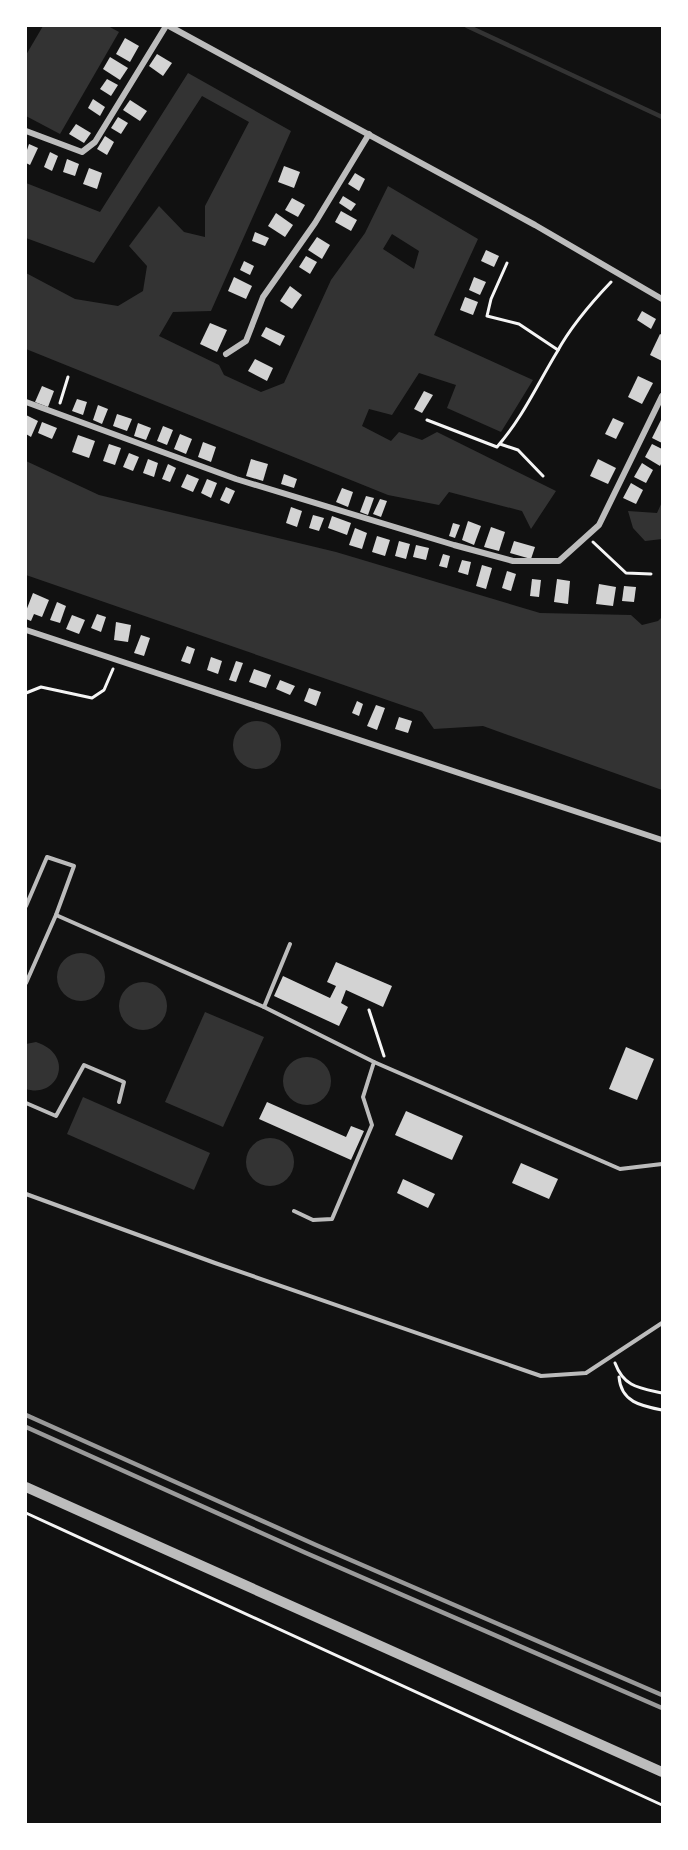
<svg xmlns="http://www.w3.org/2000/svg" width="688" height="1850" viewBox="0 0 688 1850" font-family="Literata,serif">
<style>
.water{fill:#333;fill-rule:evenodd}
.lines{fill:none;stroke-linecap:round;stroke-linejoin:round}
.stream{stroke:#333;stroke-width:4.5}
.building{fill:#d3d3d3}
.path{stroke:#f5f5f5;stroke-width:3}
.service{stroke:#bcbcbc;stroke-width:4}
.minor{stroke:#bcbcbc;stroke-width:6}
.tertiary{stroke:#bcbcbc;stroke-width:10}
.rail{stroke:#9a9a9a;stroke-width:4.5}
</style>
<rect width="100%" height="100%" fill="#111"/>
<g class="water">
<polygon points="43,26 108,26 119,32 60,134 26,116 26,55"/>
<path d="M188,73L291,131L211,311L173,312L159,336L219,365L224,375L261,392L284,383L331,280L365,233L388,186L478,239L434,335L533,380L501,432L447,408L456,385L419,373L392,415L369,409L362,426L391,441L399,432L422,440L437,432L556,491L531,529L522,511L449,492L439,505L388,495L26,349V273L75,299L118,306L143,291L147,266L129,246L159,206L184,232L205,237V206L249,122L202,96L94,263L26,238V183L100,212ZM392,234L419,251L414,269L383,249Z"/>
<polygon points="26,461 99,495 336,552 540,613 631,615 642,625 658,621 662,617 662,790 483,726 434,729 422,712 26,575"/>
<polygon points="662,502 662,539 645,541 633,528 628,511 657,513"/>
<circle cx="257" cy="745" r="24"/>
<circle cx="81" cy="977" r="24"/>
<circle cx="143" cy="1006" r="24"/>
<polygon points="205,1012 264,1037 223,1127 165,1102"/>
<path d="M36,1042C76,1055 58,1099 26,1089V1044Z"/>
<circle cx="307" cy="1081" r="24"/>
<polygon points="83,1097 210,1153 194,1190 67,1134"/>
<circle cx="270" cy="1162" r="24"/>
</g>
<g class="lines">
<polyline class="stream" points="467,26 662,117"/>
</g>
<g class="building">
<polygon points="125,38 139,46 130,62 116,54"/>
<polygon points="157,54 172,63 163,76 149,66"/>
<polygon points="110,57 128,68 120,80 103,69"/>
<polygon points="107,79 118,85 111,96 100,89"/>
<polygon points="93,99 105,107 100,116 88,108"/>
<polygon points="130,100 147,111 140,121 123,110"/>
<polygon points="118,117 128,123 121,134 111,128"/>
<polygon points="76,124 91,133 84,143 69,134"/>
<polygon points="105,136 114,142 107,155 97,149"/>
<polygon points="29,144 38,148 30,165 26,163 26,153"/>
<polygon points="50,152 58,156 52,171 44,167"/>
<polygon points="67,159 79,164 75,176 63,172"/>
<polygon points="284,166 300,172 294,188 278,182"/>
<polygon points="89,168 102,173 97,189 83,184"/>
<polygon points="355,173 365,179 359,191 348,184"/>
<polygon points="343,196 356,204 351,211 339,203"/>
<polygon points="292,198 305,205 298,217 285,210"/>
<polygon points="341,211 357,220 351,231 335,222"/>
<polygon points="276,213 293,225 285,237 268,226"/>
<polygon points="255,232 269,238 265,246 252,241"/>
<polygon points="317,237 330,245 322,259 308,250"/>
<polygon points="486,250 499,256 494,267 481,261"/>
<polygon points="306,256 317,262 310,274 299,267"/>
<polygon points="244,261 254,266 250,275 240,270"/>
<polygon points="234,277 252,286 246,299 228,291"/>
<polygon points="474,277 486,282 480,295 469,290"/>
<polygon points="290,286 302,295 292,309 280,301"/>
<polygon points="465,297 478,302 473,315 460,310"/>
<polygon points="642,311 656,319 651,329 637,320"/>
<polygon points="210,323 227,330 217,352 200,344"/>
<polygon points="266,327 285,336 280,346 261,336"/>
<polygon points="660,334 662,335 662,361 650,355"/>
<polygon points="255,359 273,368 267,381 248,371"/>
<polygon points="638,376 653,383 642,404 628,397"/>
<polygon points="42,386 54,391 48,407 35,402"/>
<polygon points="424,391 433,395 422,413 414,409"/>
<polygon points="77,399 87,402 83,415 72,411"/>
<polygon points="98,405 108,409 102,424 93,420"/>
<polygon points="117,414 132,419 127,431 113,426"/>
<polygon points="26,415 38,421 31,437 26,434"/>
<polygon points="613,418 624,423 616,439 605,434"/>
<polygon points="662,418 662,443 652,438"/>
<polygon points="42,422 57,428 52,439 38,433"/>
<polygon points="138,423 151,428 146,440 134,436"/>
<polygon points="163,426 173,430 167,445 157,441"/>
<polygon points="180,434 192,439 186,454 174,449"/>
<polygon points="78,435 95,441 89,458 72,452"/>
<polygon points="203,442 216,447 211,462 198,457"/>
<polygon points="109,444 121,448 115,465 103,461"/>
<polygon points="652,444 662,449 662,462 660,466 645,457"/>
<polygon points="129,453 139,457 133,471 123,467"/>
<polygon points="148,459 158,463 154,477 143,473"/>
<polygon points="251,459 268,464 263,481 246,476"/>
<polygon points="598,459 616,468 608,484 590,476"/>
<polygon points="642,463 653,470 646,483 634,477"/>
<polygon points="168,464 176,468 170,482 162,479"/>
<polygon points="187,474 199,479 193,492 181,487"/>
<polygon points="284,474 297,479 294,488 281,484"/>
<polygon points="207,479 217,483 211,498 201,493"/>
<polygon points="631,483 643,490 636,504 623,498"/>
<polygon points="226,487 235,491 229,504 220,500"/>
<polygon points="342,488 353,492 348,507 336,502"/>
<polygon points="366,496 374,498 368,515 360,512"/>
<polygon points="380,499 387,501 381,517 373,514"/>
<polygon points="291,507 302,511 297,527 286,523"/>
<polygon points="313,515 324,518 319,531 309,528"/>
<polygon points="332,516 351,523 347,535 328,528"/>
<polygon points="468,521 481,526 474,545 462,540"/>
<polygon points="453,523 460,525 455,538 449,536"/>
<polygon points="491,527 505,532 499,551 484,547"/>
<polygon points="355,528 367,533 362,549 349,545"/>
<polygon points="377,536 390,540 385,556 372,552"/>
<polygon points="399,541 410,544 406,559 395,556"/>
<polygon points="514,541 535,547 531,559 510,553"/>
<polygon points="416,545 429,548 426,560 413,557"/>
<polygon points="443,554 450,556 447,568 439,566"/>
<polygon points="462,560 471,562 468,575 458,572"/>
<polygon points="482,565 492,568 486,589 476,586"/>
<polygon points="507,571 516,574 511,591 502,588"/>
<polygon points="532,579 541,580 539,597 530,596"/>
<polygon points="557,579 570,581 568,604 554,602"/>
<polygon points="599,584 616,587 613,606 596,604"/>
<polygon points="624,586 636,587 634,602 622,601"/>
<polygon points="33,593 49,600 42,617 34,614 31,621 26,619 26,611"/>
<polygon points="57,602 66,606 60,623 50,620"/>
<polygon points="97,614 106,617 101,632 91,628"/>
<polygon points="72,615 85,620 79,634 66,629"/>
<polygon points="116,622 131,625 128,642 114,640"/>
<polygon points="141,635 150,638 144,656 134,653"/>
<polygon points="187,646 195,649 190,664 181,661"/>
<polygon points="211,657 222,661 218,674 207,670"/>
<polygon points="236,661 243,663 236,682 229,680"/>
<polygon points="254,669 271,675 266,688 249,682"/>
<polygon points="280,680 295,686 290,695 276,689"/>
<polygon points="309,688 321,692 316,706 304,701"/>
<polygon points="357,701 363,704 359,716 352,713"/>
<polygon points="376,705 385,708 377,730 367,726"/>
<polygon points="399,717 412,721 408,733 395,729"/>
<polygon points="336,962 392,986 383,1007 346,990 341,1003 348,1007 339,1026 274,996 283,976 330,998 336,986 327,982"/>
<polygon points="626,1047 654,1059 637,1100 609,1089"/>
<polygon points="267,1102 346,1137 351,1126 364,1131 351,1160 259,1119"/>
<polygon points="406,1111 463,1136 452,1160 395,1135"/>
<polygon points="521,1163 558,1179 549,1199 512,1183"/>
<polygon points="403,1179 435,1194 428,1208 397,1193"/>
</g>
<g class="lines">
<g class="path">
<polyline points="507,263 491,299 487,316 519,324 558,350"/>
<polyline points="60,403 68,377"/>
<path d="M427,420L497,447C523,417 537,385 557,352C571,326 591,303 611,282"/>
<polyline points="500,444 518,450 543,476"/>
<polyline points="593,542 626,573 651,574"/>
<polyline points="26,693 41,687 92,698 104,690 113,669"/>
<polyline points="369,1010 384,1056"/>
<path d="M615,1363C624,1387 639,1388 662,1393"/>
<path d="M619,1377C621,1402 641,1406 662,1410"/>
<polyline points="26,1513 662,1805"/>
</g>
<g class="service">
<polyline points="56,915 264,1007 290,944"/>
<polyline points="26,983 56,915 74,866 47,857 26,906"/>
<polyline points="264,1007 374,1062 363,1097 372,1125 332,1219 313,1220 294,1211"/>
<polyline points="374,1062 620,1169 662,1164"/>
<polyline points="26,1103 56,1116 84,1065 124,1082 119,1102"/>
<polyline points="26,1194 215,1263 541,1376 586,1373 662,1323"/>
</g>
<g class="minor">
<polyline points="169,26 535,225 662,299"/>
<polyline points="26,131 82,152 95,142 166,26"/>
<polyline points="226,354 246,341 263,297 315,223 369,134"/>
<polyline points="26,402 236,479 454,545 513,561 559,561 599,525 662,396"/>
<polyline points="26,630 662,840"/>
</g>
<polyline class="tertiary" points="26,1487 662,1772"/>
<g class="rail">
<polyline points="26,1415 316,1545 662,1695"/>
<polyline points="26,1427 306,1553 662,1708"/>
</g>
</g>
<rect width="688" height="1850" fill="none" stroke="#ffffff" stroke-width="54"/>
</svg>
